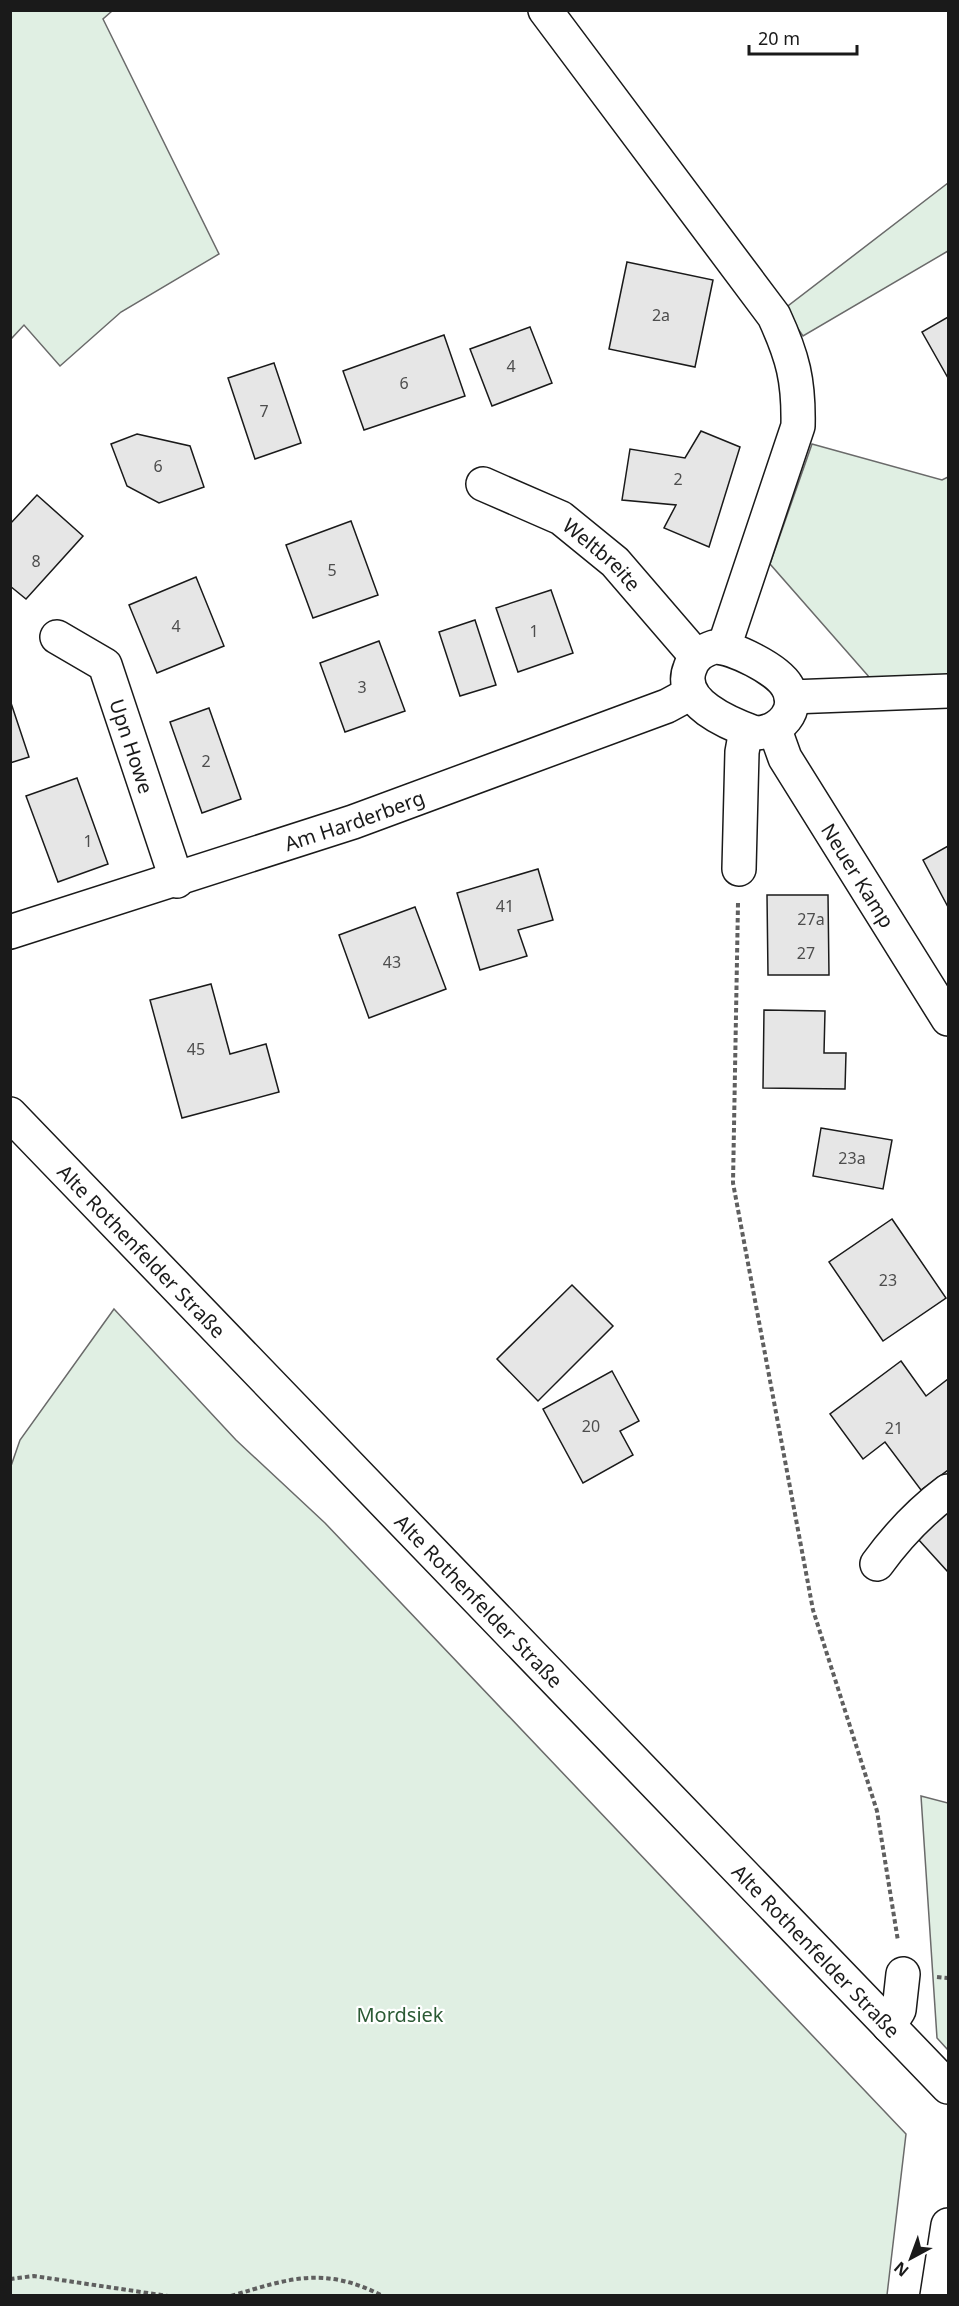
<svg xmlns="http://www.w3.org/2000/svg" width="959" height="2306" viewBox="0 0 959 2306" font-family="'Noto Sans',sans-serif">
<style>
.green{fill:#e0efe3;stroke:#6a6a6a;stroke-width:1.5}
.building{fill:#e6e6e6;stroke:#1a1a1a;stroke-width:1.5}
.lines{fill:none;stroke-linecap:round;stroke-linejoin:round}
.minor-casing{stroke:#1a1a1a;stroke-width:36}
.path{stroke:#5f5f5f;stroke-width:4;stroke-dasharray:4.5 3;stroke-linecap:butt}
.minor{stroke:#fff;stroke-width:33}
.labels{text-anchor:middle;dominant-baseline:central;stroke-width:4.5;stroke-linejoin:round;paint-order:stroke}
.number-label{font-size:16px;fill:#4d4d4d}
.street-label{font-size:20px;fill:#1a1a1a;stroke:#fff}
.park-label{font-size:20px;fill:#2b5a34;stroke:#fff}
</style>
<rect width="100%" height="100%" fill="#fff"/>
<g class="green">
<polygon points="11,10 112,11 103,19 219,254 121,312 60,366 24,325 11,339"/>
<polygon points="948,183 948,251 803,336 784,309"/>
<polygon points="812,444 942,480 948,477 948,676 870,678 770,564"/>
<polygon points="114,1309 236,1440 325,1523 906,2134 887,2295 11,2295 11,1466 20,1440"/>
<polygon points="921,1796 948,1803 948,2050 937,2038"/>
</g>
<g class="building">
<polygon points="627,262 713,280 695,367 609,349"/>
<polygon points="948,317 948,378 922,332"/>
<polygon points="530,327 552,383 492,406 470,349"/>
<polygon points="444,335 465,396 364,430 343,371"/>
<polygon points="274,363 301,443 255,459 228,378"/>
<polygon points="701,431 740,447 709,547 664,528 676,505 622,500 630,449 685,458"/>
<polygon points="137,434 190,446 204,487 159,503 127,486 111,444"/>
<polygon points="37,495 83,536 26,599 10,586 10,524"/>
<polygon points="351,521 378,595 313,618 286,545"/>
<polygon points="196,577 224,646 157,673 129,605"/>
<polygon points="551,590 573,653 518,672 496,608"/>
<polygon points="475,620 496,685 460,696 439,632"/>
<polygon points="379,641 405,711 345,732 320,663"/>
<polygon points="10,700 29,757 10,763"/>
<polygon points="209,708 241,799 202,813 170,722"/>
<polygon points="77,778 108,864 58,882 26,796"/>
<polygon points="948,846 948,907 923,860"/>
<polygon points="538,869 553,920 518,930 527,956 480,970 457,893"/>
<polygon points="767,895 828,895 829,975 768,975"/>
<polygon points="415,907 446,989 369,1018 339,935"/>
<polygon points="211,984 230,1054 266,1044 279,1092 182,1118 150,1000"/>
<polygon points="764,1010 825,1011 824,1053 846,1053 845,1089 763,1088"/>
<polygon points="821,1128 892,1140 883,1189 813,1176"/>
<polygon points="892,1219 946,1298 883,1341 829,1262"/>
<polygon points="572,1285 613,1326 538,1401 497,1359"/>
<polygon points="901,1361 926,1396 948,1379 948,1470 921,1490 885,1442 863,1459 830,1414"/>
<polygon points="612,1371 639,1421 620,1431 633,1455 583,1483 543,1409"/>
<polygon points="948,1510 948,1572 918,1539"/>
</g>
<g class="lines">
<defs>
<g id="minor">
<path d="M545,10L774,316C793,357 799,381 798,426L724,647"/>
<path id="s1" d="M483,484L561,518L615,562L696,656"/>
<path id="s2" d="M57,637L105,665L177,881"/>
<path d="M714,647C733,647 777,669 787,686C802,710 779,733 755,733C730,724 676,702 690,668C694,656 702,651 714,647Z"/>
<polyline points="791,697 948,691"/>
<path id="s3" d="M775,730L785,758L948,1019"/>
<polyline points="739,869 742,752 746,730"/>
<path id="s4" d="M10,932L353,822L667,706L691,693"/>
<path id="s5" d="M10,1114L948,2087"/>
<path d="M877,1564C898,1535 920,1512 948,1491"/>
<polyline points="889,2026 899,2010 903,1974"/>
<polyline points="937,2296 948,2225"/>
</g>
</defs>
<use href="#minor" class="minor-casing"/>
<g class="path">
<polyline points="738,903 733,1183 813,1610 877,1811 898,1941"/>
<polyline points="937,1977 948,1978"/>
<polyline points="10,2279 34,2276 168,2296"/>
<path d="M231,2296C291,2278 324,2266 383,2296"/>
</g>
<use href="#minor" class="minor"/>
</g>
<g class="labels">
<g class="number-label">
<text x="661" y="315">2a</text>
<text x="511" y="366">4</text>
<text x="404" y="383">6</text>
<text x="264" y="411">7</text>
<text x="158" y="466">6</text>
<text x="678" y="479">2</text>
<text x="36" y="561">8</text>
<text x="332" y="570">5</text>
<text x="176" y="626">4</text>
<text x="534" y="631">1</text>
<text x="362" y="687">3</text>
<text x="206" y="761">2</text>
<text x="88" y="841">1</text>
<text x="505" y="906">41</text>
<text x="811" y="919">27a</text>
<text x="806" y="953">27</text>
<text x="392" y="962">43</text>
<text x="196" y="1049">45</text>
<text x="852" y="1158">23a</text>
<text x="888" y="1280">23</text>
<text x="591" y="1426">20</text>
<text x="894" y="1428">21</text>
</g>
<g class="street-label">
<text stroke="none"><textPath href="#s1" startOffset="140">Weltbreite</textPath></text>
<text stroke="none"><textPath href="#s2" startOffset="141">Upn Howe</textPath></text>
<text stroke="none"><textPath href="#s4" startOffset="362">Am Harderberg</textPath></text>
<text stroke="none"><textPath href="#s3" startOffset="168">Neuer Kamp</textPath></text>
<text stroke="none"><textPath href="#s5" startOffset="190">Alte Rothenfelder Straße</textPath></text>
<text stroke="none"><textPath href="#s5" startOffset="676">Alte Rothenfelder Straße</textPath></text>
<text stroke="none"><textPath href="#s5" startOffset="1162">Alte Rothenfelder Straße</textPath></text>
</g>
<g class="park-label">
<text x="400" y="2014">Mordsiek</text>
</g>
</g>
<rect width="959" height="2306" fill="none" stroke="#1a1a1a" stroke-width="24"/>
<g transform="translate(911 2258) rotate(221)" stroke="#ffffff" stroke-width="4.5" paint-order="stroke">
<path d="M0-4.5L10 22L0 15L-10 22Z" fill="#1a1a1a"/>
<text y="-9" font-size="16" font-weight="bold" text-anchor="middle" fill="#1a1a1a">N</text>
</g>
<path d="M749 45v9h108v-9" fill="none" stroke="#1a1a1a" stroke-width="3"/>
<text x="758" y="45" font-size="18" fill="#1a1a1a" stroke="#ffffff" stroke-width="4.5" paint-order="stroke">20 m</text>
</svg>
